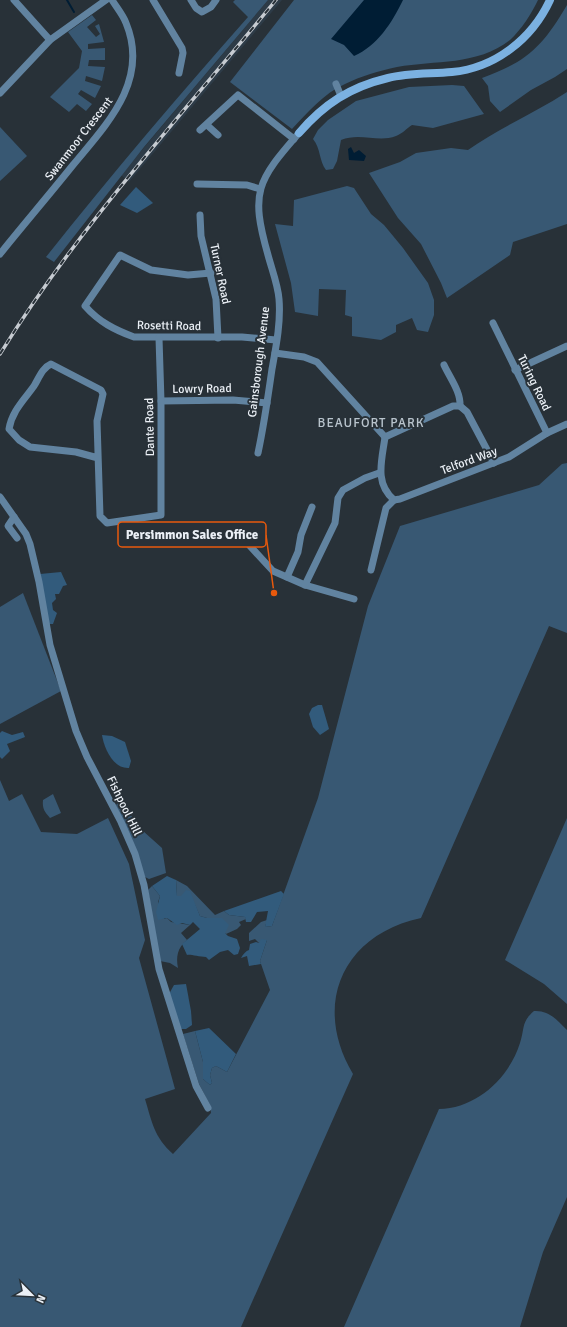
<svg xmlns="http://www.w3.org/2000/svg" width="567" height="1327" viewBox="0 0 567 1327" font-family="Signika,sans-serif">
<style>
.built{fill:#2d3b47}
.green{fill:#385873}
.forest{fill:#325b7c}
.water{fill:#001d34}
.lines{fill:none;stroke-linecap:round;stroke-linejoin:round}
.stream{stroke:#001d34;stroke-width:2}
.street{stroke:#6183a0;stroke-width:7}
.secondary{stroke:#7bb1e1;stroke-width:8}
.rail-casing{stroke:#c6cbd1;stroke-width:3.5}
.rail{stroke:#283138;stroke-width:2;stroke-dasharray:6;stroke-linecap:butt}
.labels{text-anchor:middle;dominant-baseline:central;stroke-width:4;stroke-linejoin:round;paint-order:stroke}
.street-label{font-size:12px;fill:#ebf0f6;stroke:#283138}
.neighbourhood-label{font-size:13px;letter-spacing:1px;fill:#b8c3cc;stroke:#283138}
.leader{fill:none;stroke:#e8590c;stroke-width:1.5}
.callout-dot{fill:#e8590c;stroke:#283138;stroke-width:1.5}
.callout{fill:#283138;stroke:#e8590c;stroke-width:1.5}
.callout-label{font-size:13px;text-anchor:middle;font-weight:bold;fill:#ebf0f6}
</style>
<rect width="100%" height="100%" fill="#283138"/>
<polygon class="built" points="268,0 282,0 129,182 121,175"/>
<g class="green">
<path d="M235,0H268L144,147L54,262L46,257C111,175 179,95 248,17L233,2Z"/>
<path d="M294,0H538C532,13 521,30 510,40C477,66 435,60 397,67C379,71 361,76 345,84C323,94 308,112 292,129L230,82Z"/>
<path d="M567,5V69L555,77L531,90L500,112L490,101L488,86L482,78C527,62 543,46 567,5Z"/>
<polygon points="92,15 96,20 87,27 96,37 100,34 95,26 99,24 104,42 88,44 88,49 105,48 105,60 89,60 88,66 105,67 102,81 86,76 85,81 101,86 95,98 81,90 78,94 92,104 86,111 77,104 69,112 50,97 79,68 82,51 68,32"/>
<path d="M452,85L464,86L484,114L433,128L412,125C407,128 402,134 396,136C378,143 360,132 341,140L337,161L333,169L326,170C319,161 321,149 313,139L318,130L328,120L356,101L409,87Z"/>
<path d="M567,92V224L513,242L510,255L447,298L441,283L421,244L398,218L369,173L400,162L416,153L451,148L468,150C499,128 535,113 567,92Z"/>
<polygon points="0,127 27,156 0,181"/>
<polygon points="347,186 354,188 371,214 384,225 403,248 428,283 434,300 434,315 428,332 417,330 412,318 396,325 396,332 381,340 352,336 352,317 345,315 346,290 319,289 318,316 295,312 291,283 275,224 293,226 294,200"/>
<path d="M567,463V633L549,626L421,918C342,935 312,1005 353,1074L241,1327H0V780L9,801L22,794L41,832L77,834L108,818L129,864L145,940L139,958L175,1089L145,1099C152,1122 154,1137 173,1154L211,1113L210,1105L199,1084L183,1034L195,1031L203,1062V1079L210,1085L212,1083L210,1075L212,1068L216,1066L227,1072L270,990L260,961L267,940L259,943L255,939L249,941V933L261,922L267,920L265,927L272,926L318,798L368,606L400,526L539,485L562,464Z"/>
<polygon points="23,593 61,691 0,724 0,607"/>
<path d="M53,794L61,813L50,818C45,812 42,809 43,800Z"/>
<polygon points="120,801 143,831 162,848 166,873 149,879 145,877 116,805"/>
<polygon points="567,818 567,1004 544,984 505,960"/>
<polygon points="176,880 187,886 215,915 224,911 229,915 245,917 246,919 239,922 241,925 237,929 226,934 207,918 200,916 191,896 177,896"/>
<path d="M152,886L160,896L158,902L164,919L167,918L171,922L190,925L181,933L187,940C177,948 176,957 178,968L170,963L160,961L148,890Z"/>
<path d="M534,1011C549,1010 557,1020 567,1030V1197L543,1252L520,1327H344L439,1109C477,1108 509,1078 520,1043C525,1028 521,1022 534,1011Z"/>
</g>
<g class="forest">
<polygon points="136,187 153,203 137,213 120,205"/>
<polygon points="61,572 67,585 63,586 59,594 55,594 56,599 52,603 53,610 57,613 53,624 49,624 40,574"/>
<polygon points="318,705 322,705 329,729 320,735 313,727 309,714 312,708"/>
<polygon points="2,731 12,735 23,732 25,737 7,744 10,751 2,759 0,757 0,733"/>
<path d="M102,735L112,736L125,742L131,761L129,768C113,769 104,748 102,735Z"/>
<path d="M167,876L176,880L177,896H181L186,890L190,891L200,916L207,918H222L229,925L225,933L228,936L237,939L240,948L238,954L234,955L228,950L220,952L209,960L206,957C199,957 190,954 187,955L182,944L200,929L193,922L190,925L182,923L177,925L167,918L158,920L156,912L160,896L152,886Z"/>
<polygon points="281,891 284,894 272,926 265,927 268,911 257,912 251,922 246,922 245,917 229,915 224,911"/>
<path d="M261,939L267,940L260,961L261,964L249,966L247,956L241,958C243,954 246,951 249,950L250,944L256,942L259,943Z"/>
<polygon points="186,984 191,1011 192,1025 186,1029 180,1029 169,994 174,985"/>
<polygon points="209,1028 236,1054 227,1072 216,1066 212,1068 210,1075 212,1083 210,1085 203,1079 203,1062 195,1031"/>
</g>
<g class="water">
<path d="M364,0H403C392,23 377,46 354,56L344,45L331,39Z"/>
<polygon points="351,147 354,153 359,150 366,156 364,161 349,160 348,149"/>
</g>
<g class="lines">
<polyline class="stream" points="67,0 74,12"/>
<g class="street">
<polyline points="14,0 50,40"/>
<polyline points="153,0 182,48 183,53 179,73"/>
<polyline points="191,0 196,8 202,12 211,7 216,0"/>
<polyline points="336,84 341,96"/>
<polyline points="0,93 50,40 106,0"/>
<polyline points="207,125 218,135"/>
<polyline points="200,130 238,95 294,139"/>
<polyline points="197,184 247,185 260,189"/>
<polyline points="200,215 201,236 216,299 218,338"/>
<path d="M0,254C24,224 49,195 73,165C106,125 150,81 126,23C123,15 117,8 112,0"/>
<path d="M211,273L188,275L151,270L120,255L85,306C99,322 115,330 134,337H242L276,340"/>
<polyline points="493,323 547,433"/>
<polyline points="275,353 304,357 317,362 385,437"/>
<path d="M444,365C450,378 461,392 460,406"/>
<polyline points="515,370 567,346"/>
<polyline points="161,401 233,400 267,403"/>
<path d="M385,437C382,460 374,483 394,500L400,499L509,457L547,433L567,424"/>
<polyline points="385,437 453,406 460,406 467,412 494,463"/>
<path d="M258,453C264,425 268,397 272,369C276,347 281,322 279,299C278,285 272,270 268,255C250,192 257,181 299,133"/>
<path d="M98,458L76,452L30,447L19,440L9,429C12,411 24,400 34,386C39,378 42,368 51,364L101,390L103,394L97,421L100,516L107,523L161,515V401L159,338"/>
<polyline points="0,497 26,534 30,544 39,582 50,645 76,731 87,757 121,822 135,854 144,885 159,969 196,1086 208,1108"/>
<polyline points="14,517 8,526 17,538"/>
<polyline points="239,534 273,571 305,585 354,599"/>
<polyline points="371,570 386,508 394,500"/>
<polyline points="287,577 298,552 301,535 312,507"/>
<polyline points="305,585 335,523 338,498 343,490 365,478 379,473"/>
</g>
<path class="secondary" d="M299,133C324,104 350,87 388,78C408,73 430,74 452,72C495,68 532,39 550,0"/>
<defs>
<path id="rail" d="M0,354C79,226 181,116 276,0"/>
</defs>
<use href="#rail" class="rail-casing"/>
<use href="#rail" class="rail"/>
</g>
<g class="labels">
<g class="street-label">
<text transform="translate(79 139) rotate(-52)">Swanmoor Crescent</text>
<text transform="translate(220 274) rotate(78)">Turner Road</text>
<text transform="translate(169 326) rotate(1)">Rosetti Road</text>
<text transform="translate(259 362) rotate(-83)">Gainsborough Avenue</text>
<text transform="translate(534 383) rotate(64)">Turing Road</text>
<text transform="translate(202 389) rotate(-1)">Lowry Road</text>
<text transform="translate(150 427) rotate(-91)">Dante Road</text>
<text transform="translate(469 461) rotate(-20)">Telford Way</text>
<text transform="translate(124 806) rotate(64)">Fishpool Hill</text>
</g>
<g class="neighbourhood-label">
<text x="371" y="423">BEAUFORT PARK</text>
</g>
</g>
<path class="leader" d="M274 593L266 535"/>
<circle class="callout-dot" cx="274" cy="593" r="4"/>
<rect class="callout" x="118" y="522" width="148" height="25" rx="4"/>
<g class="callout-label">
<text x="192" y="539">Persimmon Sales Office</text>
</g>
<g transform="translate(32 1295) rotate(114)" stroke="#283138" stroke-width="3" paint-order="stroke">
<path d="M0-3L7 15L0 10L-7 15Z" fill="#ebf0f6"/>
<text y="-6" font-size="11" font-weight="bold" text-anchor="middle" fill="#ebf0f6">N</text>
</g>
</svg>
